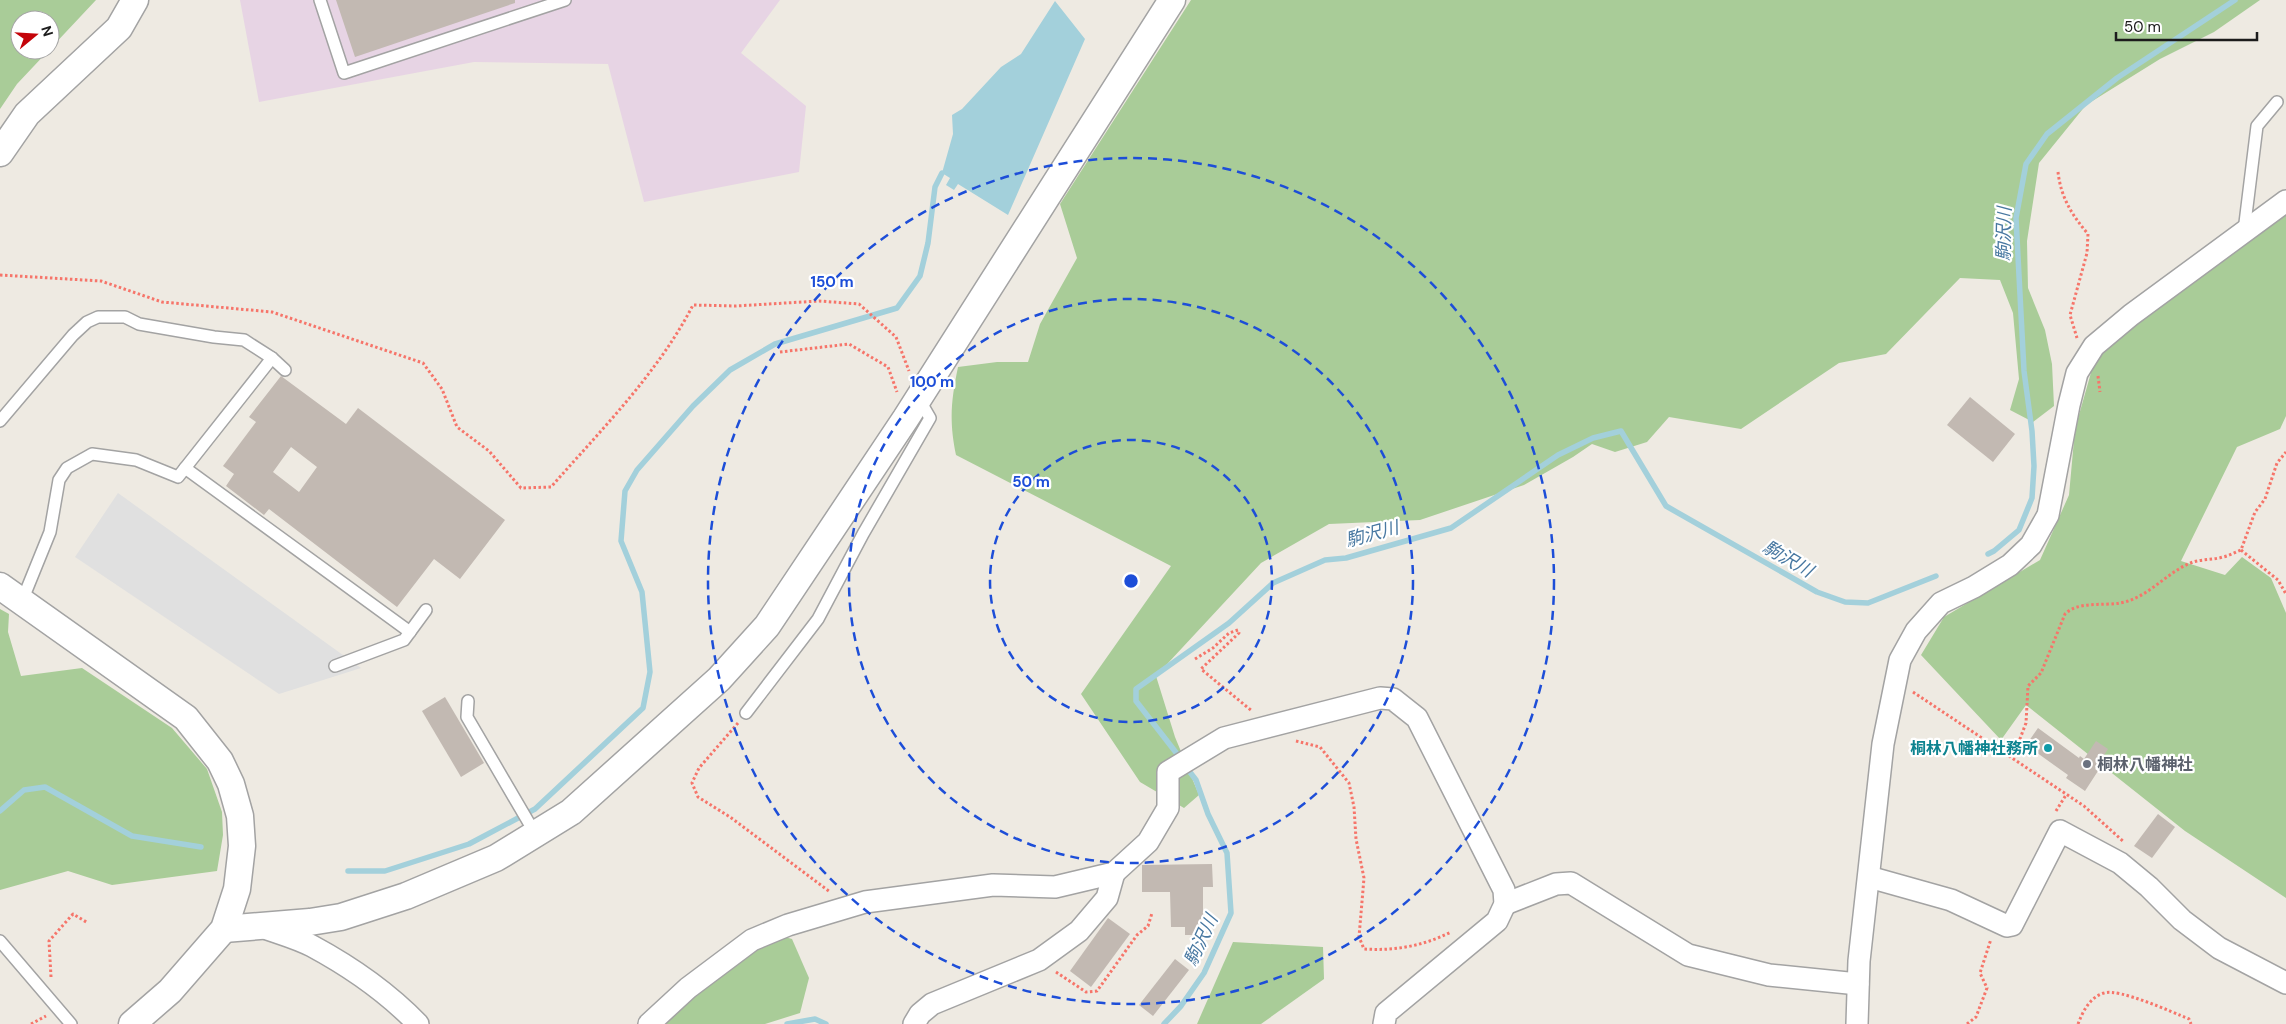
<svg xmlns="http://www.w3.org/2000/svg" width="2286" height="1024" viewBox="0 0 2286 1024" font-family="'DM Sans','Noto Sans JP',sans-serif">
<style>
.industrial{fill:#e7d4e4}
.forest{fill:#a9cc98}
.parking{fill:#e0e0e0}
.water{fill:#a3d0db}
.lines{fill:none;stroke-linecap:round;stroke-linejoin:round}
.stream{stroke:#a3d0db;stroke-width:5.5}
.building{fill:#c2b9b2;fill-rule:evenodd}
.service-casing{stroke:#a3a3a3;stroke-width:14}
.minor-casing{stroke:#a3a3a3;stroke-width:24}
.tertiary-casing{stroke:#a3a3a3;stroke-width:29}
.path{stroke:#f6756a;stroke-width:3;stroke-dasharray:2.5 2.5;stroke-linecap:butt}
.service{stroke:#fff;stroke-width:11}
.minor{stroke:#fff;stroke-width:21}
.tertiary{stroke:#fff;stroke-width:26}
.ring{fill:none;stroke:#1d4ed8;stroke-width:2.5;stroke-dasharray:9 6}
.culture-dot{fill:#0f9aa8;stroke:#fff;stroke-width:2}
.worship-dot{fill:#6b7280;stroke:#fff;stroke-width:2}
.labels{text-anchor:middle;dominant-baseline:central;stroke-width:4.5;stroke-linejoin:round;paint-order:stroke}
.culture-label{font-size:16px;font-weight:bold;fill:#0d838f;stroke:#fff;text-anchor:end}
.worship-label{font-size:16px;font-weight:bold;fill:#5b616d;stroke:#fff;text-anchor:start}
.water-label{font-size:18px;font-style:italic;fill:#4878a1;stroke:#fff}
.centre{fill:#1d4ed8;stroke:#fff;stroke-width:2.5}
.ring-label{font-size:15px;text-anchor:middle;font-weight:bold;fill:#1d4ed8;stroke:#fff;stroke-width:4.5;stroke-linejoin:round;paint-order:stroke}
</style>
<rect width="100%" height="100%" fill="#eeeae2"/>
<polygon class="industrial" points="240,0 780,0 741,53 806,106 799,172 644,202 608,64 474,62 259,102"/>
<g class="forest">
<polygon points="0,0 96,0 50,49 50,20 20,20 20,50 49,50 17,84 0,109"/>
<path d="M1191,0H2260L2214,32L2160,59L2086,105L2039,163L2027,241L2028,288L2045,330L2052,364L2054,406L2033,422L2010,410L2019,379L2013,313L2000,280L1960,278L1886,354L1839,363L1741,429L1669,417L1647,442L1615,452L1592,444L1573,457L1524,485L1420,520L1329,524L1261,563L1156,676L1175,737L1199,795L1184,808L1140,782L1081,694L1171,566L956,455C949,421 951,401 958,367L997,362H1028L1040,324L1077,258L1060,204Z"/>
<polygon points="2286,211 2286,416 2280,429 2237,447 2181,561 2225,575 2242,557 2271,578 2286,613 2286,898 2185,831 2026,705 2001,740 1921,655 1944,617 2040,560 2069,495 2075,429 2096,355"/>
<polygon points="0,609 9,614 8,632 21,676 82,668 172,728 207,769 222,812 223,835 217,871 112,885 68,871 0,890"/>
<polygon points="778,935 792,939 809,978 800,1013 765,1024 667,1024 664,1022 673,1006"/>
<polygon points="1233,942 1323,947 1324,979 1261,1024 1197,1024"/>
</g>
<polygon class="parking" points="118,493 361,668 279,694 75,557"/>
<polygon class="water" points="1055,1 1085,39 1008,215 958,184 954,190 946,185 950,178 942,173 953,134 952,115 962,109 1001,67 1021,54"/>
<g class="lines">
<g class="stream">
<polyline points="1988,554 1994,551 2019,530 2032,498 2034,466 2032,431 2024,371 2016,218 2026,164 2047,134 2117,78 2235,0"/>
<polyline points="1181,759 1136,701 1136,689 1229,623 1273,583 1325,560 1346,558 1451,528 1558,455 1593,438 1621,431 1666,506 1817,592 1845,602 1868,603 1936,576"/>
<polyline points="0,811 24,790 45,787 132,836 201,847"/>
<polyline points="348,871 385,871 469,844 535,809 643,708 650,672 642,592 621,541 625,491 637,470 693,406 730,370 775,344 897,308 920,276 928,243 935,187 942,173"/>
<polyline points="787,1024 815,1019 826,1024"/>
<polyline points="1164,1024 1181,1006 1204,973 1231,913 1227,853 1208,814 1196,780 1186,767"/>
</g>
</g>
<g class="building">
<polygon points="336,0 515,0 515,3 355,57"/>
<path d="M281,376L346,424L358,408L505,520L460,579L434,559L397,607L269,509L264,515L226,486L234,474L223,466L256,422L249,417ZM291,447L317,467L299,492L273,472Z"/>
<polygon points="1970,397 2015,434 1993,462 1947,425"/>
<polygon points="445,697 484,763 461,777 422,711"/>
<polygon points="2038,728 2079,758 2080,756 2084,759 2096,741 2108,749 2095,769 2098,771 2085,791 2066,778 2068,775 2026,745"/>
<polygon points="2158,814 2175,827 2152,858 2134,846"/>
<polygon points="1212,864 1213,887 1203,887 1203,935 1185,935 1185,927 1171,927 1170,892 1142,892 1142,865"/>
<polygon points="1108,918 1130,934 1091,987 1070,971"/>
<polygon points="1175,959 1189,970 1153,1016 1139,1005"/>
</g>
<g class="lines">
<defs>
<g id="service">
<polyline points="320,0 344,73 565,0"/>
<polyline points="2244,231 2257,126 2277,102"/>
<polyline points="0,421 73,335 87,322 98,317 125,317 139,324 214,337 244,340 272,358 285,370"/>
<polyline points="185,468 410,632"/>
<polyline points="22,601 50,532 59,480 67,468 92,454 136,460 178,477 272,358"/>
<polyline points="335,666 404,640 426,610"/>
<polyline points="468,701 467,717 536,835"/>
<polyline points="746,713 818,619 863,534 930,418 919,399"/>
<polyline points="0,941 71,1024"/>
</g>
<g id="minor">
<polyline points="1869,877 1951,900 2007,926 2012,925 2060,831 2120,863 2149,887 2182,920 2219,948 2286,983"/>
<polyline points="1505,904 1556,884 1571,883 1688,955 1769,975 1858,984"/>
<path d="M262,927C278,933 297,938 312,946C351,967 388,993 418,1024"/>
<polyline points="649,1024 688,988 752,940 788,925 865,902 993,885 1055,887 1114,873 1148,842 1168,808 1168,772 1224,738 1380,698 1393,699 1417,718 1504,890 1505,904 1497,921 1386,1013 1384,1024"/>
<polyline points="914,1024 920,1014 932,1004 1039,960 1079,931 1107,898 1114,873"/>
<polyline points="1857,1024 1859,961 1883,744 1900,660 1916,631 1941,603 1974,587 2010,565 2031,545 2048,515 2069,405 2077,373 2094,346 2131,315 2286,201"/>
</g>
<g id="tertiary">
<polyline points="0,153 27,114 119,28 135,0"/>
<polyline points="0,586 186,718 220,761 231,784 240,816 242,846 237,889 224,929 170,991 132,1024"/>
<polyline points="224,929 310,922 341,917 406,896 496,858 571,812 719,679 767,626 906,418 1172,0"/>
</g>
</defs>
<use href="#service" class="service-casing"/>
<use href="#minor" class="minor-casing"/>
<use href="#tertiary" class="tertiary-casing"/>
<g class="path">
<path d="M2058,172C2061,198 2072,215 2088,234L2087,253L2070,315L2077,338"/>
<path d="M0,275L101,281L162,302L272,312L423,363L442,389L457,427L489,451L521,488L551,487C601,430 658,373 693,305L736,306L819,301L859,304L896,337L909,371"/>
<polyline points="780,352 849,344 888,367 897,392"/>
<polyline points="2098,376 2100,392"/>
<polyline points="2241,550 2278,580 2286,594"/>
<polyline points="1195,659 1213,648 1229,633 1238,630 1239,633 1201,669 1252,711"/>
<polyline points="1913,692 2084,806 2124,842"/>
<polyline points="738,723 699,768 692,783 698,797 730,817 830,892"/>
<path d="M1296,741L1320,747L1349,783L1354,807L1356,839L1364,878L1359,937L1364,949C1395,951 1423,946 1451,932"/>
<path d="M2009,756L2018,744L2026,723L2028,686L2041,673L2065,614C2078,601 2103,606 2120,603C2149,598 2166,572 2193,562C2203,559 2213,560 2223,557C2229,556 2235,552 2241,550L2255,512L2265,499L2277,463L2286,452"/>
<polyline points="2056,811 2066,795"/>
<polyline points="1056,972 1086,992 1097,991 1137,935 1148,926 1152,913"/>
<polyline points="51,977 49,941 73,914 88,923"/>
<polyline points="31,1024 46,1016"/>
<polyline points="1967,1024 1976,1017 1987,988 1980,973 1991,939"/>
<path d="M2078,1024C2083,1011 2090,997 2104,993C2119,988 2172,1012 2189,1019L2191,1024"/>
</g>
<use href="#service" class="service"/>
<use href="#minor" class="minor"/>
<use href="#tertiary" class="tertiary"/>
</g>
<g class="ring">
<circle cx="1131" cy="581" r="141"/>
<circle cx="1131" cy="581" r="282"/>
<circle cx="1131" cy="581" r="423"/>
</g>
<circle class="culture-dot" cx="2048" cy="748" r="5"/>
<circle class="worship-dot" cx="2087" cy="764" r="5"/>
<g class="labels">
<g class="culture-label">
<text x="2038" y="748">桐林八幡神社務所</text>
</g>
<g class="worship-label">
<text x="2097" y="764">桐林八幡神社</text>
</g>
<g class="water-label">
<text transform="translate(2004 234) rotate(-89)">駒沢川</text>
<text transform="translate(1372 534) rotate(-15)">駒沢川</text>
<text transform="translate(1788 559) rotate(30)">駒沢川</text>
<text transform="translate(1201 940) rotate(-65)">駒沢川</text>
</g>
</g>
<circle cx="1131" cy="581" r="8" class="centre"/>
<g class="ring-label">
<text x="832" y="287">150 m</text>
<text x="932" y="387">100 m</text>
<text x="1031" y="487">50 m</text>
</g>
<g transform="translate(35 35) rotate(72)"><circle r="24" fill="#ffffff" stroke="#a4a4a4"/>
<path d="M0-4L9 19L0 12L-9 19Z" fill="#c4040a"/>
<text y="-8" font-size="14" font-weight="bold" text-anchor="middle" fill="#1c1c1c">N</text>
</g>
<path d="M2116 32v8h141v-8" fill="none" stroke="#1c1c1c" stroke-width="2.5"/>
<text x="2124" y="32" font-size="15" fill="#1c1c1c" stroke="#ffffff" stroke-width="4" paint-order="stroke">50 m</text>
</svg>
